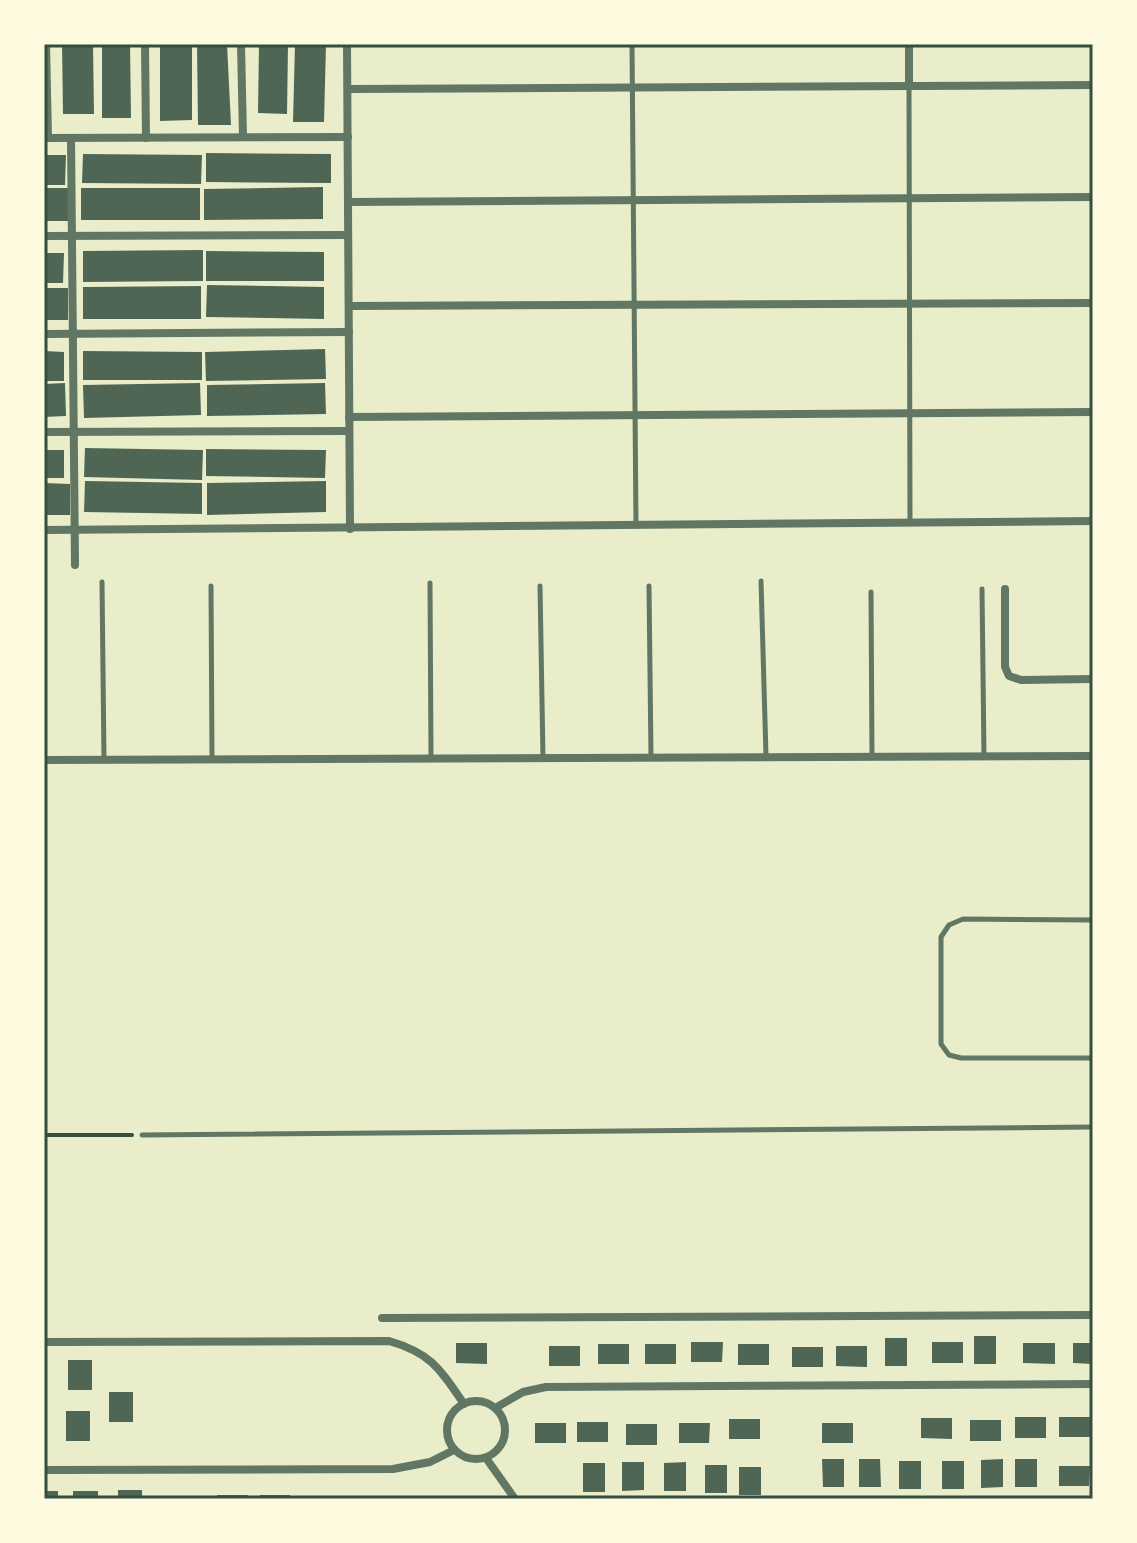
<svg xmlns="http://www.w3.org/2000/svg" width="1137" height="1543" viewBox="0 0 1137 1543" font-family="'Alegreya Sans',sans-serif">
<style>
.building{fill:#4f6655}
.lines{fill:none;stroke-linecap:round;stroke-linejoin:round}
.path{stroke:#344e41;stroke-width:4}
.service{stroke:#617663;stroke-width:5}
.minor{stroke:#617663;stroke-width:8}
.neatline{fill:none;stroke:#344e41;stroke-width:3}
</style>
<rect width="100%" height="100%" fill="#e9edc9"/>
<g class="building">
<polygon points="62,44 93,44 94,114 63,114"/>
<polygon points="102,44 130,44 131,118 102,118"/>
<polygon points="160,44 192,44 192,120 160,121"/>
<polygon points="197,44 227,44 231,125 198,125"/>
<polygon points="259,44 288,44 287,114 258,113"/>
<polygon points="295,44 326,44 324,122 293,122"/>
<polygon points="206,153 331,154 331,183 206,182"/>
<polygon points="83,154 202,155 201,184 82,183"/>
<polygon points="44,155 66,155 65,185 44,185"/>
<polygon points="323,187 323,219 204,220 204,189"/>
<rect x="44" y="188" width="24" height="33"/>
<rect x="81" y="188" width="119" height="32"/>
<polygon points="203,250 203,281 83,282 83,251"/>
<polygon points="206,251 324,252 324,281 206,281"/>
<polygon points="44,253 64,253 63,283 44,283"/>
<polygon points="207,285 324,287 324,319 206,317"/>
<polygon points="201,286 201,319 83,319 83,287"/>
<rect x="44" y="288" width="24" height="32"/>
<polygon points="325,349 326,379 206,381 205,352"/>
<polygon points="44,351 64,352 64,381 44,381"/>
<polygon points="83,351 202,352 202,380 83,380"/>
<polygon points="65,383 66,416 44,417 44,384"/>
<polygon points="200,383 201,415 84,418 83,385"/>
<polygon points="325,383 326,414 207,416 207,385"/>
<polygon points="85,448 203,450 202,480 84,477"/>
<polygon points="206,449 326,450 325,478 206,476"/>
<rect x="44" y="450" width="20" height="28"/>
<polygon points="85,481 202,483 202,514 84,512"/>
<polygon points="326,481 326,512 207,515 207,483"/>
<polygon points="44,483 70,484 70,515 44,515"/>
<rect x="974" y="1336" width="22" height="28"/>
<rect x="885" y="1338" width="22" height="28"/>
<polygon points="691,1342 723,1342 722,1362 691,1362"/>
<rect x="932" y="1342" width="31" height="21"/>
<polygon points="456,1343 487,1343 487,1364 456,1363"/>
<polygon points="1023,1343 1055,1343 1055,1364 1023,1363"/>
<polygon points="1073,1343 1093,1343 1093,1364 1073,1363"/>
<rect x="598" y="1344" width="31" height="20"/>
<rect x="645" y="1344" width="31" height="20"/>
<rect x="738" y="1344" width="31" height="21"/>
<rect x="549" y="1346" width="31" height="20"/>
<polygon points="836,1346 867,1346 867,1367 836,1366"/>
<rect x="792" y="1347" width="31" height="20"/>
<rect x="68" y="1360" width="24" height="30"/>
<rect x="109" y="1392" width="24" height="30"/>
<rect x="66" y="1411" width="24" height="30"/>
<rect x="1015" y="1417" width="31" height="21"/>
<rect x="1059" y="1417" width="31" height="20"/>
<polygon points="921,1418 952,1418 952,1439 921,1438"/>
<rect x="729" y="1419" width="31" height="20"/>
<rect x="970" y="1420" width="31" height="21"/>
<rect x="577" y="1422" width="31" height="20"/>
<rect x="535" y="1423" width="31" height="20"/>
<polygon points="679,1423 710,1423 709,1443 679,1443"/>
<rect x="822" y="1423" width="31" height="20"/>
<rect x="626" y="1424" width="31" height="21"/>
<polygon points="822,1459 844,1459 844,1487 823,1487"/>
<polygon points="859,1459 880,1459 881,1487 859,1487"/>
<polygon points="1003,1459 1003,1487 981,1488 981,1460"/>
<rect x="1015" y="1459" width="22" height="28"/>
<rect x="899" y="1461" width="22" height="28"/>
<rect x="942" y="1461" width="22" height="28"/>
<polygon points="622,1462 644,1462 644,1490 622,1491"/>
<polygon points="686,1462 686,1491 664,1491 664,1463"/>
<rect x="583" y="1463" width="22" height="29"/>
<rect x="705" y="1465" width="22" height="28"/>
<polygon points="1059,1466 1090,1466 1089,1486 1059,1486"/>
<rect x="739" y="1467" width="22" height="28"/>
<rect x="118" y="1490" width="24" height="9"/>
<rect x="44" y="1491" width="14" height="8"/>
<rect x="73" y="1491" width="25" height="8"/>
<rect x="217" y="1495" width="31" height="4"/>
<polygon points="260,1495 290,1495 290,1499 259,1499"/>
<rect x="306" y="1496" width="31" height="3"/>
<rect x="417" y="1496" width="31" height="3"/>
</g>
<g class="lines">
<polyline class="path" points="44,1135 132,1135"/>
<g class="service">
<polyline points="632,44 636,526"/>
<polyline points="909,86 910,524"/>
<polyline points="761,581 766,756"/>
<polyline points="102,582 104,759"/>
<polyline points="430,583 431,757"/>
<polyline points="211,586 212,759"/>
<polyline points="540,586 543,759"/>
<polyline points="649,586 651,757"/>
<polyline points="982,589 984,756"/>
<polyline points="871,592 872,756"/>
<polyline points="1093,920 963,919 949,925 941,937 941,1044 949,1055 961,1058 1093,1058"/>
<polyline points="142,1135 1093,1127"/>
</g>
<g class="minor">
<polyline points="46,44 48,138"/>
<polyline points="145,44 146,138"/>
<polyline points="241,44 243,137"/>
<polyline points="347,44 350,529"/>
<polyline points="909,86 909,44"/>
<polyline points="348,89 1093,85"/>
<polyline points="44,138 348,137"/>
<polyline points="71,138 75,565"/>
<polyline points="348,202 1093,197"/>
<polyline points="44,236 348,235"/>
<polyline points="349,306 1093,303"/>
<polyline points="44,334 349,332"/>
<polyline points="349,417 1093,412"/>
<polyline points="44,432 349,431"/>
<polyline points="44,530 1093,521"/>
<polyline points="1005,589 1005,667 1009,676 1021,680 1093,679"/>
<polyline points="44,760 1093,756"/>
<polyline points="382,1318 1093,1315"/>
<path d="M44,1342L389,1341C431,1353 440,1369 464,1404"/>
<circle cx="476" cy="1430" r="29"/>
<polyline points="497,1407 523,1392 546,1387 1093,1384"/>
<polyline points="486,1458 515,1499"/>
<polyline points="44,1470 393,1469 430,1462 454,1450"/>
</g>
</g>
<rect width="1137" height="1543" fill="none" stroke="#fefae0" stroke-width="92"/>
<rect x="46" y="46" width="1045" height="1451" class="neatline"/>
</svg>
